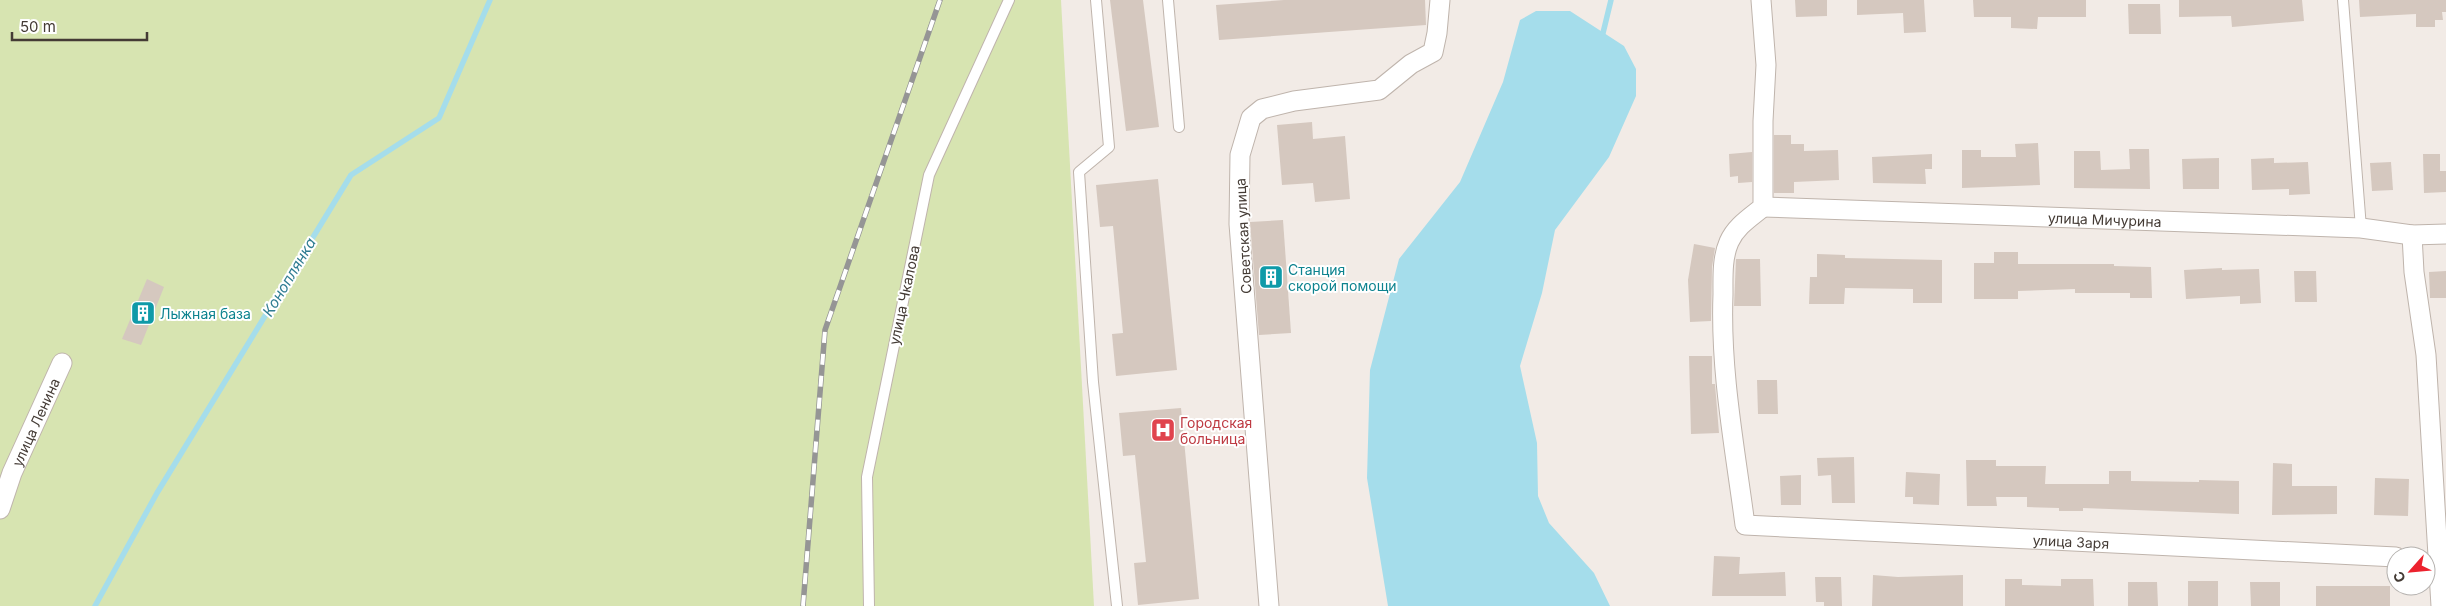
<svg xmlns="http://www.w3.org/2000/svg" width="2446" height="606" viewBox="0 0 2446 606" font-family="Inter,sans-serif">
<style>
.green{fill:#d7e4b1}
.water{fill:#a5ddeb}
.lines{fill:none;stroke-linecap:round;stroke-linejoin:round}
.stream{stroke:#a5ddeb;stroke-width:5.5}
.building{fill:#d5c8bf}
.lane-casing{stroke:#bfb4ac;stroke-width:12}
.street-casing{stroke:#bfb4ac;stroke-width:21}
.lane{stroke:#fff;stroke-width:10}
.street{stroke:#fff;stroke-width:19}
.rail-casing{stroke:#959595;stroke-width:5.5}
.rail{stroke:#fff;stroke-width:4;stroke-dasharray:11;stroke-linecap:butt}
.labels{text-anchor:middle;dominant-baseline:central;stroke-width:4;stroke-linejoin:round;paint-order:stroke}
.street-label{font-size:14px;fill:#443b35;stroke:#fff}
.culture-label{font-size:14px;fill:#0d838f;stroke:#fff;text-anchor:start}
.health-label{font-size:14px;fill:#be3a42;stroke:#fff;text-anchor:start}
.water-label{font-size:15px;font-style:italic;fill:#307d92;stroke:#fff}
</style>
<rect width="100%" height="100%" fill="#f2ebe6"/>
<polygon class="green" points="0,0 1061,0 1094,606 0,606"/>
<polygon class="water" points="1536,11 1570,11 1624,46 1636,69 1636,96 1609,157 1555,230 1542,293 1520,366 1537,443 1538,496 1549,523 1594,573 1610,606 1388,606 1367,478 1370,370 1399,259 1460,182 1503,82 1520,20"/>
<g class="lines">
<g class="stream">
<polyline points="1603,33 1611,0"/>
<polyline points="95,606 157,493 351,175 439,118 490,0"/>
</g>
</g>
<g class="building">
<polygon points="1110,0 1143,0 1159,127 1126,131"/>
<polygon points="1284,0 1425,0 1426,25 1219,40 1216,5"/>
<polygon points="1795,0 1827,0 1827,16 1796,17"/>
<polygon points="1857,0 1924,0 1926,32 1904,33 1903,13 1857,15"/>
<polygon points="1973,0 2086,0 2086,17 2038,17 2037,29 2011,28 2011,17 1974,17"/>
<polygon points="2179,0 2302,0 2304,21 2232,27 2231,16 2179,17"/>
<polygon points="2359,0 2446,0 2446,12 2442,12 2443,20 2435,20 2435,27 2416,27 2416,14 2360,17"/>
<polygon points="2128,4 2160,4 2161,34 2129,34"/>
<polygon points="1312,122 1313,139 1345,136 1350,199 1315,202 1313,183 1282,185 1277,125"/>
<polygon points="1774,135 1791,135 1791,144 1804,144 1804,151 1838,150 1839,180 1794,182 1794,193 1774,193"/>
<polygon points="2038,143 2040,185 1962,188 1962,150 1981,150 1981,157 2016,157 2015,144"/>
<polygon points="2129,149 2149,149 2150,189 2074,188 2074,151 2100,151 2101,170 2130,169"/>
<polygon points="1752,152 1752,182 1738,183 1738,176 1730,177 1729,154"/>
<polygon points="1932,154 1932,169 1925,169 1926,184 1873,183 1872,157"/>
<polygon points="2423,154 2440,154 2440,171 2446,171 2446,192 2424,193"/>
<polygon points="2219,158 2219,189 2183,189 2182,159"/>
<polygon points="2274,158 2274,163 2308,162 2310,194 2289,195 2289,189 2252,190 2251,159"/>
<polygon points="2391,162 2393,190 2372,191 2370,163"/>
<polygon points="1158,179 1177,370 1116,376 1112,334 1123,333 1113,226 1100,227 1096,185"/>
<polygon points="1283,220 1291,333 1259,335 1250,222"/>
<polygon points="1694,244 1715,248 1712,267 1711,321 1690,322 1688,280"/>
<polygon points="1994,252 2018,252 2018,264 2114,264 2114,266 2151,267 2152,298 2130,298 2130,293 2075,293 2075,289 2018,291 2018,299 1974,299 1974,263 1994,263"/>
<polygon points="1817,254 1845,255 1845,258 1942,260 1942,303 1913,303 1913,289 1845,288 1844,304 1809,304 1810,277 1817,277"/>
<polygon points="1736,259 1760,259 1761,306 1734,306"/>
<polygon points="2222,268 2222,270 2259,269 2261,303 2240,304 2240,296 2186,299 2184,270"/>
<polygon points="2294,271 2316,271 2317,302 2295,302"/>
<polygon points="2446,271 2446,298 2430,298 2429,272"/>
<polygon points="147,279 164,287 141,345 122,339"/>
<polygon points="1689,356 1712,356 1712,384 1715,384 1719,433 1691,434"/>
<polygon points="1757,380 1777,380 1778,414 1758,414"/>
<polygon points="1181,408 1199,599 1138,605 1134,563 1146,562 1135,455 1123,456 1119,413"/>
<polygon points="1854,457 1855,503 1832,503 1831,475 1818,476 1817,458"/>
<polygon points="1966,460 1996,460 1996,466 2046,466 2045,484 2109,484 2109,471 2131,471 2131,481 2199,482 2199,480 2239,481 2239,514 2083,508 2083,511 2059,511 2059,508 2027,507 2027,497 1996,497 1997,506 1967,506"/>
<polygon points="2273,463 2292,464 2292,486 2337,486 2337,514 2272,515"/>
<polygon points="1906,472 1940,474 1939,505 1913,504 1913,497 1905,497"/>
<polygon points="1801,475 1801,505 1781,505 1780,476"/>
<polygon points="2375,478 2409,479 2408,516 2374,515"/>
<polygon points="1714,556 1740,557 1739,574 1785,572 1786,596 1712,596"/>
<polygon points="1873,575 1898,577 1963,575 1963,606 1872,606"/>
<polygon points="1815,577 1841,577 1842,606 1824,606 1824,602 1816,602"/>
<polygon points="2005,579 2022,579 2022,585 2061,586 2061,579 2093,579 2094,606 2005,606"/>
<rect x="2188" y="581" width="30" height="25"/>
<polygon points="2128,582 2157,582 2158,606 2128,606"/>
<polygon points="2250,582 2280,582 2280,606 2251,606"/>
<rect x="2316" y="586" width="74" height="20"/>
</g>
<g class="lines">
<defs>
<g id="lane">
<polyline points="1096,0 1109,147 1079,172 1093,382 1117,606"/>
<polyline points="1168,0 1179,127"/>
<polyline points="2343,0 2361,228"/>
<polyline points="869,606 867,477 929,175 1009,0"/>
</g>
<g id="street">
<path id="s1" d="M1761,0L1766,65L1763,121V207C1751,217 1736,226 1729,242C1722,258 1723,277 1723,294C1720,372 1735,448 1745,525L2396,557"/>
<path id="s2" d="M1763,207L2361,228L2412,235L2446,234"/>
<polyline points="2412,235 2414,272 2426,355 2441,606"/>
<path id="s3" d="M0,509L12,473L62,363"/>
<polyline points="1269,606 1239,224 1240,155 1251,118 1262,109 1294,101 1379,90 1411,64 1433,52 1437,33 1440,0"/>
</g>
</defs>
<use href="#lane" class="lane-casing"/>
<use href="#street" class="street-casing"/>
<use href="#lane" class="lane"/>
<use href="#street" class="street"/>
<defs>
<polyline id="rail" points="803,606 825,330 940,0"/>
</defs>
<use href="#rail" class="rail-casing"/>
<use href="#rail" class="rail"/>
</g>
<defs>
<symbol id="building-square" viewBox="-11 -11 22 22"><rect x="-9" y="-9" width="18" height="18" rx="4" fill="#0f9aa8" stroke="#fff"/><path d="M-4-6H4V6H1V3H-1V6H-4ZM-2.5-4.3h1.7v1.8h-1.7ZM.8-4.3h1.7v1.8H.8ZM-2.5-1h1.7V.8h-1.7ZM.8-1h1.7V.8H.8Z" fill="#fff"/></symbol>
<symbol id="hospital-square" viewBox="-11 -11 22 22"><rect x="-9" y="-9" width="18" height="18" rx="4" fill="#e0444e" stroke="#fff"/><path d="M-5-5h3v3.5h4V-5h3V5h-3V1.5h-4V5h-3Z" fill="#fff"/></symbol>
</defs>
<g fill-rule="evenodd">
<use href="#building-square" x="1257" y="263" width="28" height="28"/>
<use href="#building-square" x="129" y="299" width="28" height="28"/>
<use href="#hospital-square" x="1149" y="416" width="28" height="28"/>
</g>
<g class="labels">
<g class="street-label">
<text stroke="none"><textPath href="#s2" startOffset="342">улица Мичурина</textPath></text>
<text transform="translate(1243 236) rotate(-93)">Советская улица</text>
<text transform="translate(904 295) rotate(-78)">улица Чкалова</text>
<text stroke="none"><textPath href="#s3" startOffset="94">улица Ленина</textPath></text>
<text stroke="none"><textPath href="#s1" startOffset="868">улица Заря</textPath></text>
</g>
<g class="culture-label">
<text x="1288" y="269">Станция<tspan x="1288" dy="16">скорой помощи</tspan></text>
<text x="160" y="313">Лыжная база</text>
</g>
<g class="health-label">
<text x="1180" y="422">Городская<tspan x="1180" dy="16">больница</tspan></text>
</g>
<g class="water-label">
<text transform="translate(289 277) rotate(-59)">Коноплянка</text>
</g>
</g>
<g transform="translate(2411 571) rotate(243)"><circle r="24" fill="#ffffff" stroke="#b4b1ae"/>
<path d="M0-4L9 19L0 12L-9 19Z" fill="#ec222e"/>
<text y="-8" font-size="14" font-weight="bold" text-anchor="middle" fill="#443b35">С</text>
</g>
<path d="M12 32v8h135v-8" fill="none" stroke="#443b35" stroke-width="2.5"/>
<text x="20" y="32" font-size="15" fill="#443b35" stroke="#ffffff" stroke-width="4" paint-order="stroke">50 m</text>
</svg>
